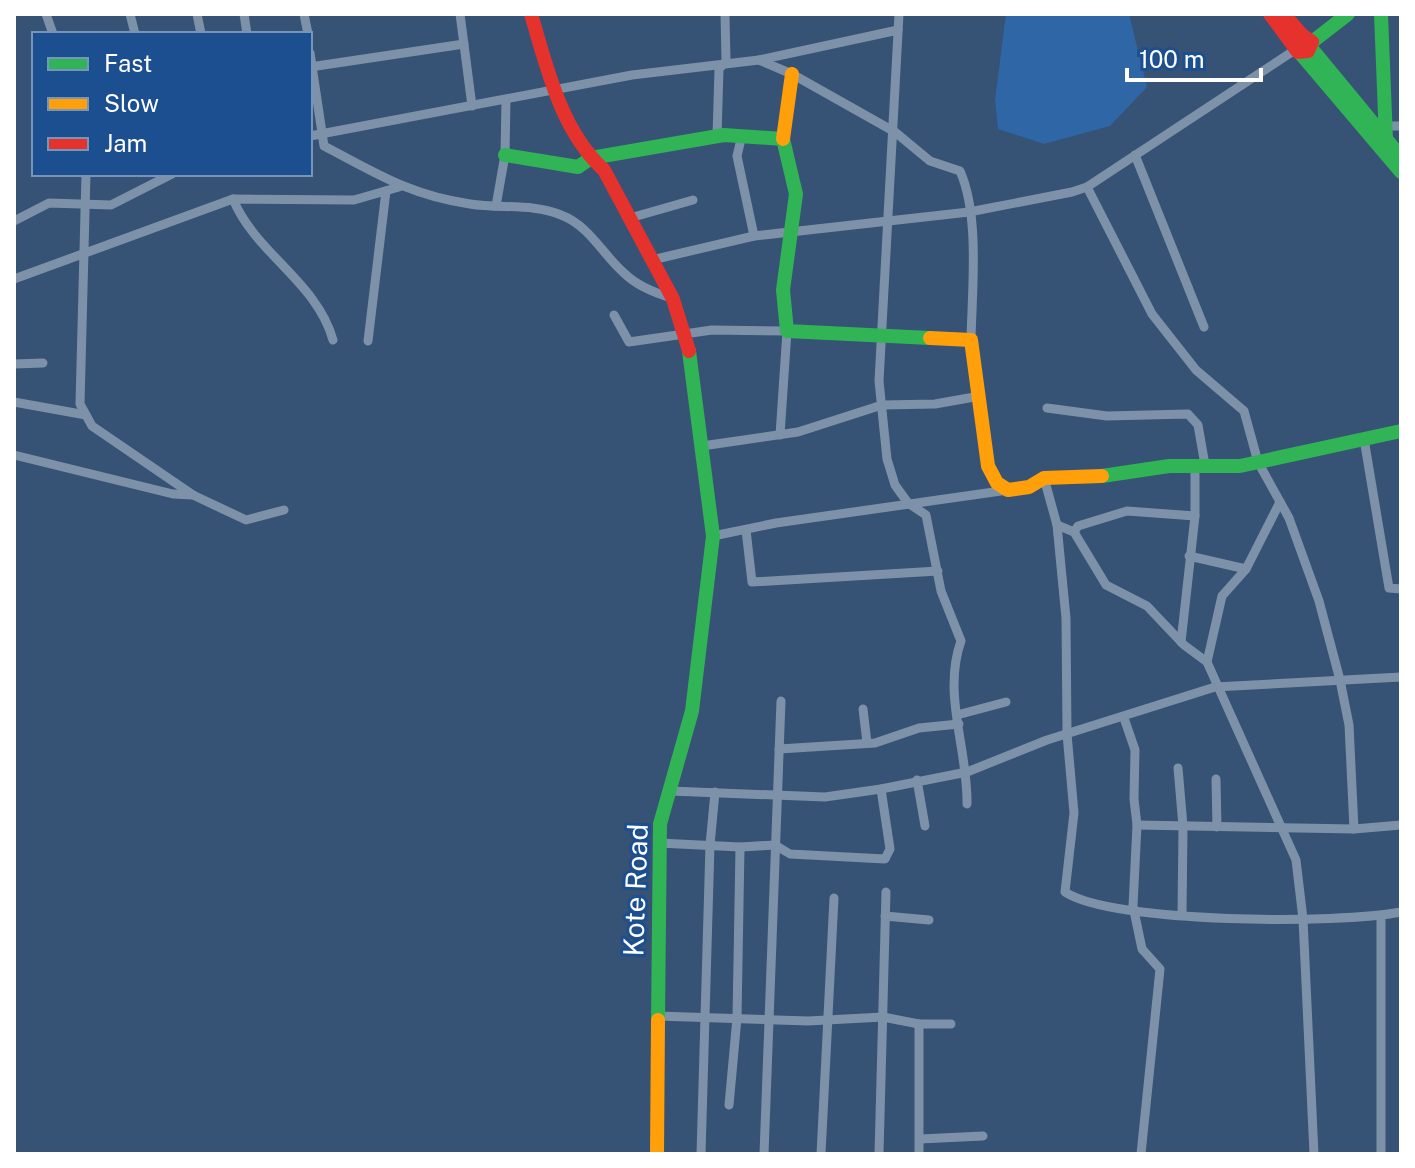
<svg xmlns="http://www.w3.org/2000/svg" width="1415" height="1168" viewBox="0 0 1415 1168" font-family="'Public Sans',sans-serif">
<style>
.pitch{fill:#2f66a5}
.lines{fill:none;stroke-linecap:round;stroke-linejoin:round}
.street{stroke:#7d92a8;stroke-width:9}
.fast{stroke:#30b455;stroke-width:14}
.slow{stroke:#ff9f0a;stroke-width:14}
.jam{stroke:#e5322d;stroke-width:14}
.labels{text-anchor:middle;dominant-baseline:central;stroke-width:6;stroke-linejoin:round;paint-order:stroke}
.street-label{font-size:28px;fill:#fff;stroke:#1b4f8f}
</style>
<rect width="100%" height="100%" fill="#365274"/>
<polygon class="pitch" points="1006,14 1129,14 1147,87 1110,126 1044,144 998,129 995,100"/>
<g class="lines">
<g class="street">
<polyline points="46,14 53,34"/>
<polyline points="130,14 135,34"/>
<polyline points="197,14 201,34"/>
<polyline points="244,14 247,34"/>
<polyline points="304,14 308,34"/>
<polyline points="460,14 472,106"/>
<path d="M899,14L879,381L887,459L895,485L908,503L926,515L941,591L961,641C942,694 968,749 967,804"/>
<path d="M310,53L324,146C376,173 409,195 470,204C500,209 533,203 561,215C590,226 602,254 624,273C637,286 655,293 672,298"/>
<polyline points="759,60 898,30"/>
<polyline points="310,67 464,44"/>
<polyline points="1386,126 1401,126"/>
<polyline points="742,135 737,156 754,236"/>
<path d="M310,136L632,75L759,60L792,74L895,132L930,161L960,171C980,216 972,290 971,340"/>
<polyline points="717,136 719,69 726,61 725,14"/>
<polyline points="1135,155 1204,327"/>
<polyline points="86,174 80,404 92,426 193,495"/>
<polyline points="1087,187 1152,314 1196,370 1244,411 1258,462 1289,518 1319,601 1340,680 1349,725 1354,829"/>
<path d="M233,199C255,253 317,282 333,340"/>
<polyline points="496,206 505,155 506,100"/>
<polyline points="630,218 693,200"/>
<polyline points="14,221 49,203 111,205 172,174"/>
<polyline points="652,260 754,236 969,212 1072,192 1087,187 1295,50"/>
<polyline points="14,279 233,199 354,200 399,187"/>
<polyline points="614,315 629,342 712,330 787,331 780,435"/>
<polyline points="368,341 386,191"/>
<polyline points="14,364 43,363"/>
<polyline points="14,402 86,415"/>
<polyline points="1047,408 1107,416 1188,414 1198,425 1205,465"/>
<polyline points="1364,439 1389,588 1401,589"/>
<polyline points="702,446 798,432 882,405 935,404 980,396"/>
<polyline points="14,455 173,494 193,495 246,520 284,510"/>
<path d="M1044,478L1057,525L1066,618L1067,734L1074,813L1065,892C1113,924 1340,924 1401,912"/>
<polyline points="1057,525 1074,532 1106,585 1147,606 1184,645 1207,662 1296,860 1303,919 1314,1154"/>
<polyline points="746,530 752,582 938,571"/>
<polyline points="1074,532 1078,526 1127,511 1195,516"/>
<polyline points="713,536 776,523 1008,490"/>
<polyline points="1189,556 1246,569"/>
<polyline points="1181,642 1195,516 1195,465"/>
<polyline points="1207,662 1222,596 1246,569 1280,502"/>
<polyline points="863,709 867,743"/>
<polyline points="957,715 1006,702"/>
<polyline points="1124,718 1135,750 1134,799 1137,825 1133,906 1142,949 1160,969 1141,1154"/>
<polyline points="779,749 875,743 919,728 959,724"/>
<polyline points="1178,768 1183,826 1182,915"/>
<polyline points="1216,779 1217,827"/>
<polyline points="917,780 925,826"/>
<polyline points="670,791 825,797 881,789 967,772 1047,740 1215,687 1401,677"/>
<polyline points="1137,825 1354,829 1401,825"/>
<polyline points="659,843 740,847 775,845 790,854 885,859 890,849 881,789"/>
<polyline points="885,916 929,920"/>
<polyline points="657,1016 808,1021 883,1017 919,1024 951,1024"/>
<polyline points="919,1024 919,1154"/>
<polyline points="729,1105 737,1018 740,847"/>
<polyline points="920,1139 983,1136"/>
<polyline points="701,1154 710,845 715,792"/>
<polyline points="764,1154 781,701"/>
<polyline points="821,1154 834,898"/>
<polyline points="879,1154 886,892"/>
<polyline points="1381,1154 1381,915"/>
</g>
<g class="fast">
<polyline points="1381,14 1386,140 1382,143"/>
<polyline points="1312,42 1348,14"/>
<polyline points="1311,48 1401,157"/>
<polyline points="1300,53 1401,172"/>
<polyline points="505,155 578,167 591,158 724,135 783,139 796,194 783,290 787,331 930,338"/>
<polyline points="1102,476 1169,466 1240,466 1401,431"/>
<polyline points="658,1020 660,824 692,711 713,536 689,351"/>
</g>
<g class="slow">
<polyline points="783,139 792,74"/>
<polyline points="930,338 971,340 988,466 997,483 1008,490 1029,487 1044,478 1102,476"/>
<polyline points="657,1154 658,1020"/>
</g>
<g class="jam">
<path d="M531,14C547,68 561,131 604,170L673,299L689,351"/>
<polyline points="1270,14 1298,52 1308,51 1312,42 1302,35 1294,45"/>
<polyline points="1284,14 1302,35"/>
</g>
</g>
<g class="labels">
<g class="street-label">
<text transform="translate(635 890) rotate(-88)">Kote Road</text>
</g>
</g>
<rect width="1415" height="1168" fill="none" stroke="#ffffff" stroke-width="32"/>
<rect x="32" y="32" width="280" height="144" fill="#1b4f8f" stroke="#7695bc" stroke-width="2"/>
<rect x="48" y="58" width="40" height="12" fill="#30b455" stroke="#7695bc" stroke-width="2"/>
<text x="104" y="72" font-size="24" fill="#ffffff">Fast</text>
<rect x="48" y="98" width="40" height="12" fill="#ff9f0a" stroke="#7695bc" stroke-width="2"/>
<text x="104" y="112" font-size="24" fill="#ffffff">Slow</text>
<rect x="48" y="138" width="40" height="12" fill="#e5322d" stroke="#7695bc" stroke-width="2"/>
<text x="104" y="152" font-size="24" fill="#ffffff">Jam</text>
<path d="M1127 68v12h134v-12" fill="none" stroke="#ffffff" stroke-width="4"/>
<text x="1139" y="68" font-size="24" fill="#ffffff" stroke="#1b4f8f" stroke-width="6" paint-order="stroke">100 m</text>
</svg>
